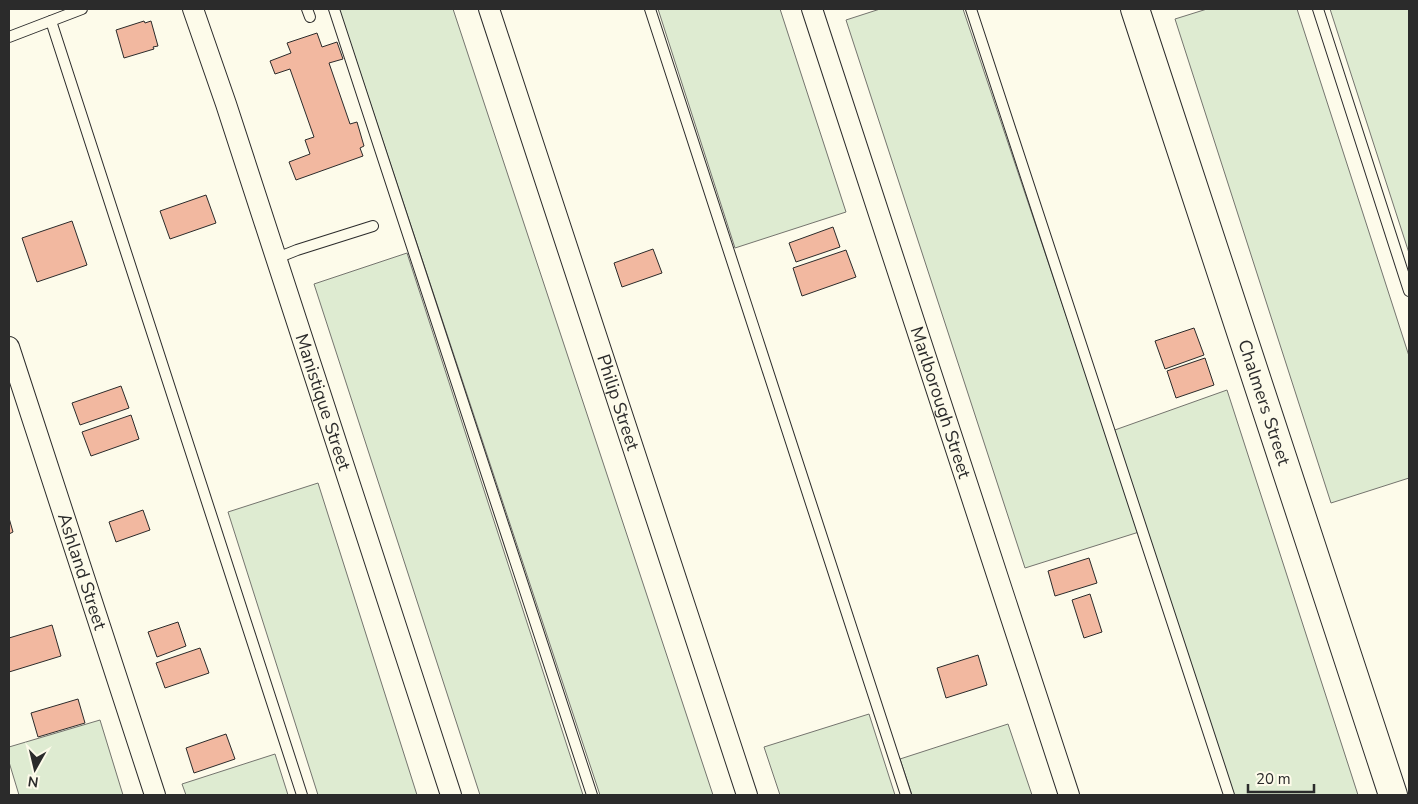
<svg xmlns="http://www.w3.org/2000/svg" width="1418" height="804" viewBox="0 0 1418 804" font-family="'Nunito Sans',sans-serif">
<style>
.green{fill:#deebd1;stroke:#74746e}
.building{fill:#f2b8a0;stroke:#2b2b2b}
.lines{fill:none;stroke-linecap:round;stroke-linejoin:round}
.lane-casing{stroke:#2b2b2b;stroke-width:12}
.street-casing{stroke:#2b2b2b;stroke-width:22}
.secondary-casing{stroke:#2b2b2b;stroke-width:30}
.lane{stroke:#fdfbea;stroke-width:10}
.street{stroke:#fdfbea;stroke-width:20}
.secondary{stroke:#fdfbea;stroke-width:28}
.labels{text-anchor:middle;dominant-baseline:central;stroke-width:4;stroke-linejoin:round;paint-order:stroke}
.street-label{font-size:18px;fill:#2b2b2b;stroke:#fdfbea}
</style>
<rect width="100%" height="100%" fill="#fdfbea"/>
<g class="green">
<polygon points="339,9 453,9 713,795 600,795"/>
<polygon points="658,9 780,9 846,212 735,248"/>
<polygon points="880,9 963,9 1139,532 1025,568 846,20"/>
<polygon points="1207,9 1297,9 1409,356 1409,478 1331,503 1175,19"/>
<polygon points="1330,9 1409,9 1409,253"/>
<polygon points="407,253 583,795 480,795 314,284"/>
<polygon points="1227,390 1358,795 1231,795 1112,431"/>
<polygon points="318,483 417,795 318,795 228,512"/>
<polygon points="869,714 895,795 780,795 764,747"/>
<polygon points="100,720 123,795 19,795 9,762 9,747"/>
<polygon points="1008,724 1032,795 912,795 900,759"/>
<polygon points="275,754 288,795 186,795 182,784"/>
</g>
<g class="building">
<polygon points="144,21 145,23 151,21 158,46 153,47 154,49 124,58 116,30"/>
<polygon points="317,33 322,47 337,42 343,59 329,63 350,124 357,122 364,146 360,148 363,156 296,180 289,162 310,154 305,140 314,137 290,69 275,74 270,61 291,53 287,43"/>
<polygon points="206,195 216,223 170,239 160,211"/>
<polygon points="72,221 87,265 37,282 22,238"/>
<polygon points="833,227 840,247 796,262 789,243"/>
<polygon points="653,249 662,273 622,287 614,263"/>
<polygon points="846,250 856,277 802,296 793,268"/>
<polygon points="1194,328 1204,355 1165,369 1155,341"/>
<polygon points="1205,358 1214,385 1176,398 1167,371"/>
<polygon points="121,386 129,408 80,425 72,403"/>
<polygon points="131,415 139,439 91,456 82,432"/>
<polygon points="143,510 150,530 116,542 109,522"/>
<polygon points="9,518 13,532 9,534"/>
<polygon points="1089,558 1097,583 1055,596 1048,571"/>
<polygon points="1090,594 1102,632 1084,638 1072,600"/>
<polygon points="178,622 186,646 157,657 148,632"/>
<polygon points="52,625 61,656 9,672 9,638"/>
<polygon points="200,648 209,673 165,688 156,663"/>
<polygon points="978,655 987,685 946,698 937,668"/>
<polygon points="78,699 85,723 38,737 31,713"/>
<polygon points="226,734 235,759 194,773 186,748"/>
</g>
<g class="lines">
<defs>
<g id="lane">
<polyline points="307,9 310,17"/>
<polyline points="334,9 592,795"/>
<polyline points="650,9 906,795"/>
<polyline points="971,9 1229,795"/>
<polyline points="1318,9 1409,291"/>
<polyline points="51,21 302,795"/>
<polyline points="9,37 82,9"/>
<polyline points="277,258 297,250 373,226"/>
</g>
<g id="street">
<path id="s1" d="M193,9L226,104L451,795"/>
<path id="s2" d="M489,9L747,795"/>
<path id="s3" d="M812,9L1069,795"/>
<path id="s4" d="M9,347L155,795"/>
</g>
<g id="secondary">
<path id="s5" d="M1135,9L1393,795"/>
</g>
</defs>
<use href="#lane" class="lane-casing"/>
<use href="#street" class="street-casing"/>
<use href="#secondary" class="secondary-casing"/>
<use href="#lane" class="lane"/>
<use href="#street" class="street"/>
<use href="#secondary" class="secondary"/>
</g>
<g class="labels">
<g class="street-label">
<text stroke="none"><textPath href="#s1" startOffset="414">Manistique Street</textPath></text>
<text stroke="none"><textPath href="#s2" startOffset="414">Philip Street</textPath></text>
<text stroke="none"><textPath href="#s3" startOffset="414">Marlborough Street</textPath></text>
<text stroke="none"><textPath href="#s5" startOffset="414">Chalmers Street</textPath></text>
<text stroke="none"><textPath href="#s4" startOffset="236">Ashland Street</textPath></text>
</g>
</g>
<rect width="1418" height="804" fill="none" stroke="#2b2b2b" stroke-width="20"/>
<g transform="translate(35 769) rotate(188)" stroke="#fdfbea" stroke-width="4" paint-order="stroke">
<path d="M0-4L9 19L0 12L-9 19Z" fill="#2b2b2b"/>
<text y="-8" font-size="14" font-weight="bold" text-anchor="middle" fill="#2b2b2b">N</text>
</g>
<path d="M1248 784v8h66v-8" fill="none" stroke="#2b2b2b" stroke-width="2.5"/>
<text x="1256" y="784" font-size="15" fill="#2b2b2b" stroke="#fdfbea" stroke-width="4" paint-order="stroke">20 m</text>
</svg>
